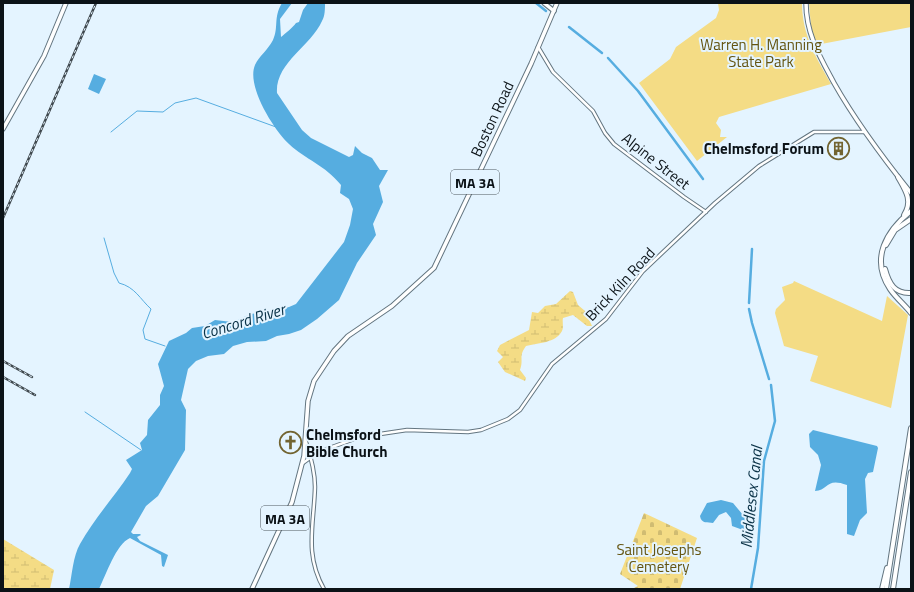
<svg xmlns="http://www.w3.org/2000/svg" width="914" height="592" viewBox="0 0 914 592" font-family="'Titillium Web',sans-serif">
<style>
.wetland{fill:url(#wetland-marsh)}
.cemetery{fill:url(#cemetery-stones)}
.park{fill:#f4dc85}
.water{fill:#56ade0}
.lines{fill:none;stroke-linecap:round;stroke-linejoin:round}
.stream{stroke:#56ade0;stroke-width:1}
.canal{stroke:#56ade0;stroke-width:2.5}
.minor-casing{stroke:#637580;stroke-width:4.5}
.major-casing{stroke:#637580;stroke-width:5.5}
.highway-casing{stroke:#637580;stroke-width:6}
.minor{stroke:#fff;stroke-width:2.5}
.major{stroke:#fff;stroke-width:3.5}
.highway{stroke:#fff;stroke-width:4}
.rail-casing{stroke:#3f484e;stroke-width:2.5}
.rail{stroke:#e4f4ff;stroke-width:1;stroke-dasharray:3;stroke-linecap:butt}
.labels{text-anchor:middle;dominant-baseline:central;stroke-width:4;stroke-linejoin:round;paint-order:stroke}
.shield{fill:#e4f4ff;stroke:#4c565d;stroke-width:1}
.shield-label{font-size:14px;font-weight:bold;fill:#0b1217}
.park-label{font-size:15px;fill:#645410;stroke:#e4f4ff}
.street-label{font-size:15px;fill:#0b1217;stroke:#e4f4ff}
.poi-label{font-size:15px;font-weight:bold;fill:#0b1217;stroke:#e4f4ff;text-anchor:end}
.water-label{font-size:16px;font-style:italic;fill:#093146;stroke:#e4f4ff}
</style>
<defs>
<pattern id="wetland-marsh" width="20" height="14" patternUnits="userSpaceOnUse"><rect width="20" height="14" fill="#f4dc85"/><path d="M1 5h8M5 5V1M11 12h8M15 12V8" fill="none" stroke="#d0bc72"/></pattern>
<pattern id="cemetery-stones" width="16" height="16" patternUnits="userSpaceOnUse"><rect width="16" height="16" fill="#f4dc85"/><path d="M2 7V4a2 2 0 0 1 4 0v3zM10 15v-3a2 2 0 0 1 4 0v3z" fill="#d0bc72"/></pattern>
</defs>
<rect width="100%" height="100%" fill="#e4f4ff"/>
<g class="wetland">
<path d="M570,291L573,292L578,305L585,311L592,326H587L573,315L563,318C562,322 564,327 562,331C556,343 538,343 526,346C518,357 524,359 520,370L526,378L525,381L505,372L498,362L503,357L497,351L500,345L529,330L532,312L538,313L545,306L556,304Z"/>
<polygon points="3,539 54,570 50,589 3,589"/>
</g>
<polygon class="cemetery" points="644,513 697,538 680,589 632,589 638,586 620,574"/>
<g class="park">
<path d="M718,3H802C802,35 816,57 831,84L719,117L716,123L721,130L720,137H727L697,161L639,83L670,59L676,47L716,18L719,10Z"/>
<polygon points="809,3 911,3 911,27 816,45 811,27"/>
<polygon points="794,281 882,321 887,296 908,315 891,408 810,381 818,356 784,346 775,313 776,309 785,300 782,287 793,283"/>
</g>
<g class="water">
<path d="M282,3H292L280,19L281,37C285,34 293,27 296,23L299,22L303,10L308,3H325C325,9 325,16 322,21C311,46 275,63 277,93L302,130L311,138L349,157L353,155L355,146L362,153L372,158L380,170H388L379,186L383,202L373,224L376,235L357,263L339,300L317,319L301,330L289,334L277,336L266,341L247,342L233,346L224,354L208,356L196,361L188,369L181,400L186,410L185,450L158,496L146,506L131,532L133,534H140L141,535L137,537L140,541L168,555L164,567L162,566L161,555L130,538C116,544 106,575 99,589H69C72,575 73,556 80,544C94,519 114,497 130,473L132,469L126,460L142,450L140,443L147,435L148,420L160,405V395L164,386L158,364L169,341L186,333L192,328L205,326L215,320L232,322L251,314L271,311L289,307L296,304L344,242L350,225L353,209L349,199L340,193L341,185C325,165 306,160 289,144C274,130 246,86 255,65C259,56 268,50 273,40C279,27 273,18 282,3Z"/>
<polygon points="94,74 106,79 99,94 88,89"/>
<path d="M813,430L877,446L878,448L873,472L868,473L865,479L867,513L860,520L854,536L847,534V485C826,477 829,490 815,491L821,465L818,455L810,447L809,434Z"/>
<path d="M721,500L733,503L748,521V527L743,530L732,526L731,518L726,512L719,515L713,523C708,522 701,524 700,516L707,503Z"/>
</g>
<g class="lines">
<g class="stream">
<polyline points="111,132 137,111 163,112 175,103 196,98 276,127"/>
<path d="M104,238L114,273L119,283C135,287 140,299 151,309L143,330L145,339L165,346"/>
<polyline points="85,412 141,450"/>
</g>
<g class="canal">
<polyline points="536,3 546,11"/>
<polyline points="569,27 602,53"/>
<polyline points="608,58 638,91 703,179"/>
<polyline points="749,303 752,249"/>
<polyline points="749,309 752,323 769,379"/>
<polyline points="751,589 758,548 764,461 775,421 771,385"/>
</g>
<defs>
<g id="minor">
<polyline points="538,47 553,72 593,111 605,133 614,144 684,197 706,212"/>
<path d="M306,442C311,457 315,471 315,487C314,525 304,554 324,589"/>
<polyline points="303,463 318,452 360,437 407,430 468,432 481,430 508,419 520,410 552,364 606,319 643,271 715,203 759,166 814,132 864,132"/>
</g>
<g id="major">
<polyline points="544,3 554,11"/>
<path d="M806,3C806,34 820,57 834,83C856,122 883,158 911,193"/>
<polyline points="3,129 44,56 66,3"/>
<polyline points="252,589 292,502 304,456 308,401 314,381 334,351 348,336 392,306 434,268 531,64 557,3"/>
</g>
<g id="highway">
<path d="M898,177C906,191 913,201 904,215"/>
<path d="M911,211C886,231 870,259 890,289C896,298 905,305 911,313"/>
<polyline points="886,245 895,230 911,219"/>
<path d="M885,269C889,284 895,294 911,293"/>
<polyline points="882,589 887,568"/>
<polyline points="886,589 911,428"/>
<polyline points="893,589 911,472"/>
</g>
</defs>
<use href="#minor" class="minor-casing"/>
<use href="#major" class="major-casing"/>
<use href="#highway" class="highway-casing"/>
<use href="#minor" class="minor"/>
<use href="#major" class="major"/>
<use href="#highway" class="highway"/>
<defs>
<g id="rail">
<polyline points="3,218 96,3"/>
<polyline points="3,361 32,377"/>
<polyline points="3,377 35,395"/>
</g>
</defs>
<use href="#rail" class="rail-casing"/>
<use href="#rail" class="rail"/>
</g>
<defs>
<symbol id="building-ring" viewBox="-11 -11 22 22"><circle r="9.5" fill="#e4f4ff" stroke="#726431" stroke-width="1.5"/><path d="M-4-6H4V6H1V3H-1V6H-4ZM-2.5-4.3h1.7v1.8h-1.7ZM.8-4.3h1.7v1.8H.8ZM-2.5-1h1.7V.8h-1.7ZM.8-1h1.7V.8H.8Z" fill="#726431"/></symbol>
<symbol id="church-ring" viewBox="-11 -11 22 22"><circle r="9.5" fill="#e4f4ff" stroke="#726431" stroke-width="1.5"/><path d="M-1.2-6h2.4v3.5h3.3v2.4h-3.3V6h-2.4V-.1h-3.3v-2.4h3.3Z" fill="#726431"/></symbol>
</defs>
<g fill-rule="evenodd">
<use href="#building-ring" x="826" y="136" width="25" height="25"/>
<use href="#church-ring" x="278" y="430" width="25" height="25"/>
</g>
<g class="labels">
<g class="shield">
<rect x="451" y="170" width="48" height="24" rx="3"/>
<rect x="261" y="506" width="48" height="24" rx="3"/>
</g>
<g class="shield-label">
<text x="475" y="182">MA 3A</text>
<text x="285" y="518">MA 3A</text>
</g>
<g class="park-label">
<text x="761" y="44">Warren H. Manning<tspan x="761" dy="17">State Park</tspan></text>
<text x="659" y="549">Saint Josephs<tspan x="659" dy="17">Cemetery</tspan></text>
</g>
<g class="street-label">
<text transform="translate(492 119) rotate(-65)">Boston Road</text>
<text transform="translate(656 161) rotate(38)">Alpine Street</text>
<text transform="translate(620 284) rotate(-47)">Brick Kiln Road</text>
</g>
<g class="poi-label">
<text x="824" y="148">Chelmsford Forum</text>
<text x="306" y="434" text-anchor="start">Chelmsford<tspan x="306" dy="17">Bible Church</tspan></text>
</g>
<g class="water-label">
<text transform="translate(243 321) rotate(-17)">Concord River</text>
<text transform="translate(751 497) rotate(-84)">Middlesex Canal</text>
</g>
</g>
<rect width="914" height="592" fill="none" stroke="#0b1217" stroke-width="8"/>
</svg>
